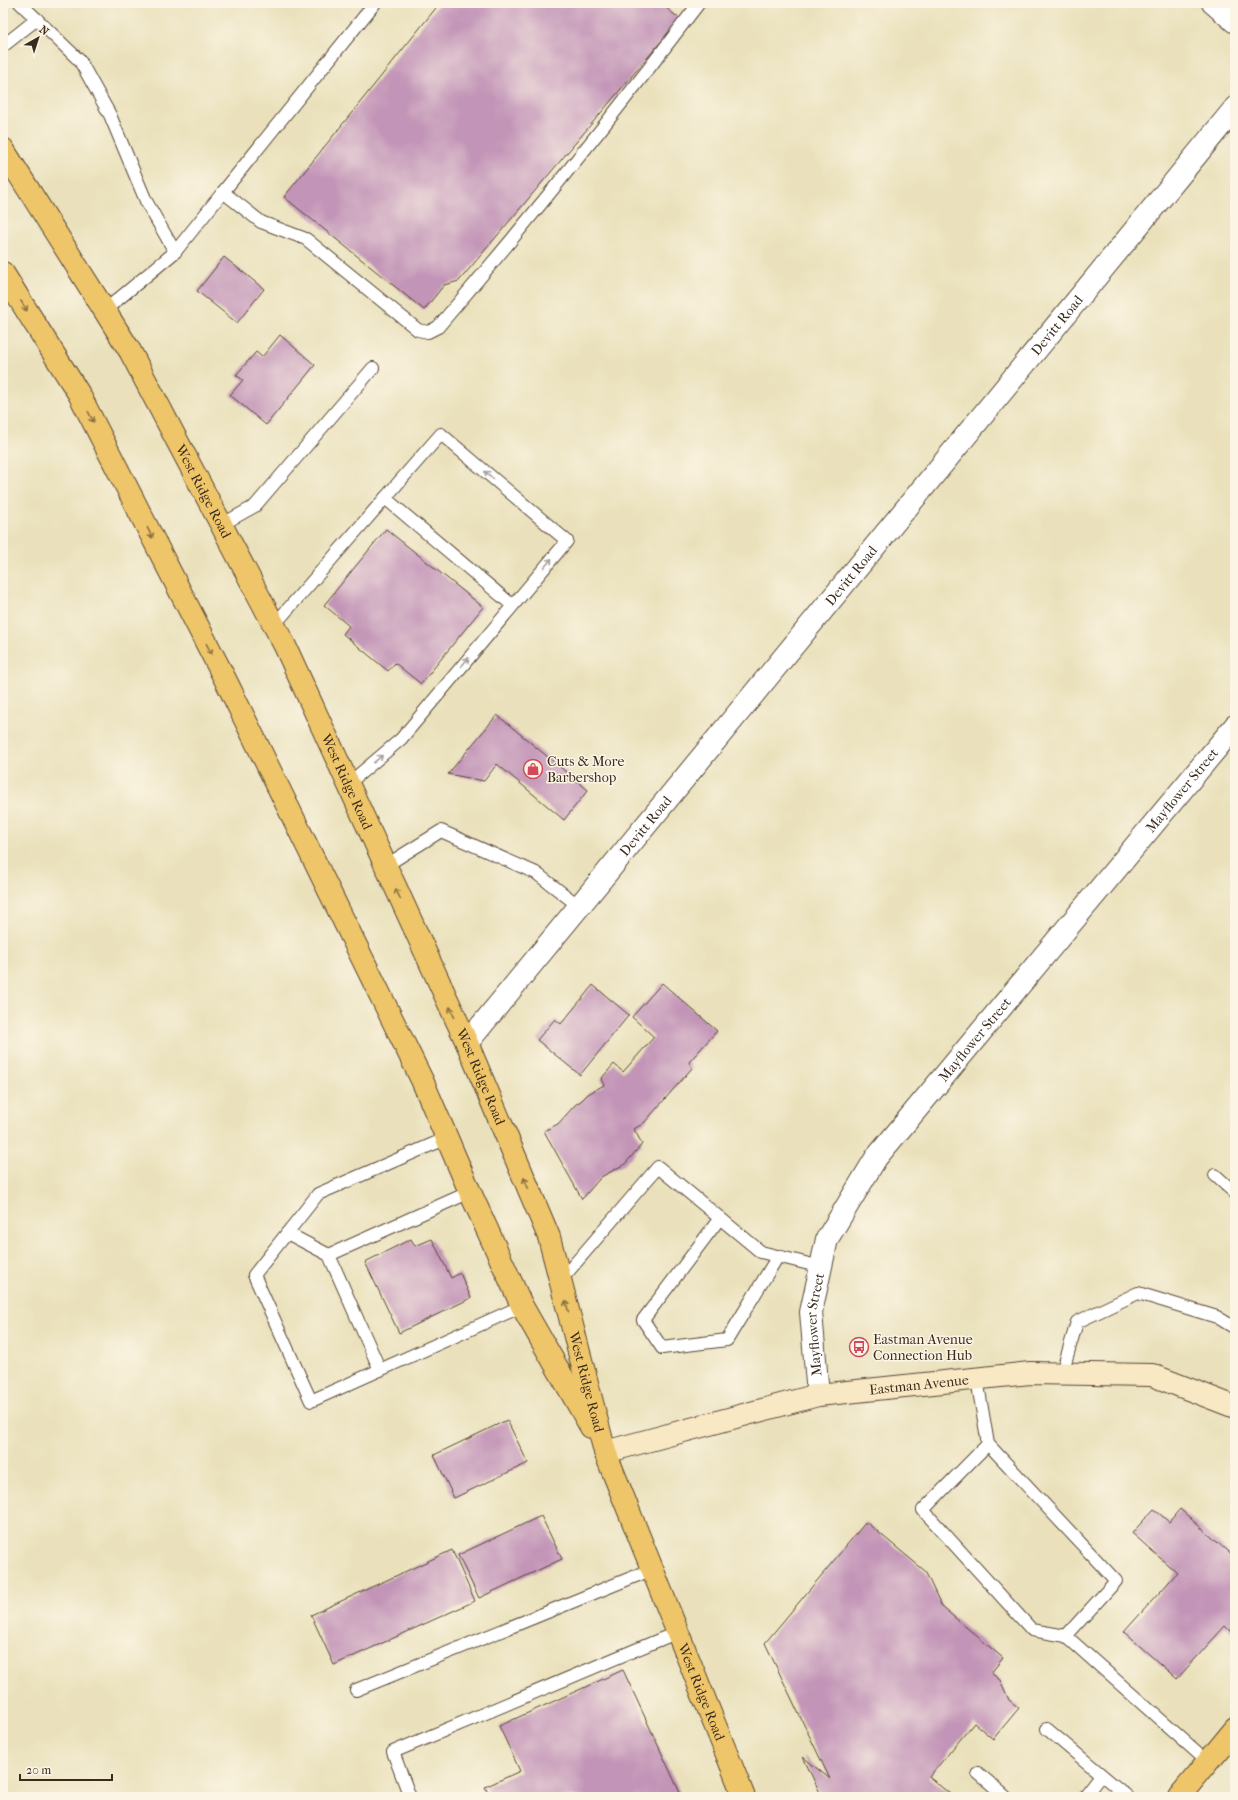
<svg xmlns="http://www.w3.org/2000/svg" width="1238" height="1800" viewBox="0 0 1238 1800" font-family="'IM FELL French Canon',serif">
<style>
.building{fill:#c294b7}
.lines{fill:none;stroke-linecap:round;stroke-linejoin:round}
.lane-casing{stroke:#554536;stroke-width:14}
.street-casing{stroke:#554536;stroke-width:24}
.secondary-casing{stroke:#554536;stroke-width:24}
.primary-casing{stroke:#554536;stroke-width:24}
.highway-casing{stroke:#554536;stroke-width:24}
.lane{stroke:#fff;stroke-width:12}
.street{stroke:#fff;stroke-width:22}
.secondary{stroke:#f8e8c3;stroke-width:22}
.primary{stroke:#eec569;stroke-width:22}
.highway{stroke:#eec569;stroke-width:22}
.oneway{stroke:#8c7040}
.oneway2{stroke:#a79f9a}
.labels{text-anchor:middle;dominant-baseline:central;stroke-width:3;stroke-linejoin:round;paint-order:stroke}
.street-label{font-size:14px;fill:#3b2a1e;stroke:#fcf5e5}
.poi-label{font-size:14px;fill:#3b2a1e;stroke:#fcf5e5;text-anchor:start}
</style>
<rect width="100%" height="100%" fill="#fcf5e5"/>
<filter id="ink" filterUnits="userSpaceOnUse"><feTurbulence type="fractalNoise" baseFrequency=".025" numOctaves="2"/><feDisplacementMap in="SourceGraphic" scale="8" xChannelSelector="R" yChannelSelector="G"/><feConvolveMatrix kernelMatrix="1 2 1 2 8 2 1 2 1" color-interpolation-filters="sRGB"/></filter>
<filter id="wash" filterUnits="userSpaceOnUse"><feTurbulence type="fractalNoise" baseFrequency=".012" numOctaves="4" result="noise"/><feDisplacementMap in="SourceGraphic" scale="16" xChannelSelector="R" yChannelSelector="G"/><feGaussianBlur stdDeviation="0.9" result="paint"/><feColorMatrix in="noise" values="0 0 0 0 0 0 0 0 0 0 0 0 0 0 0 0 0 1.4 0 .05"/><feComposite in="paint" operator="in"/></filter>
<g filter="url(#wash)">
<rect width="100%" height="100%" fill="#eae1bc"/>
<g id="blocks">
<g class="building">
<polygon points="440,3 660,3 680,19 459,281 444,285 424,310 284,197"/>
<polygon points="224,257 264,289 237,323 197,291"/>
<polygon points="280,335 315,365 266,425 230,395 243,380 236,375 256,352 262,357"/>
<polygon points="386,529 483,607 421,684 395,663 388,671 343,634 349,626 324,605"/>
<polygon points="497,715 588,790 564,820 497,764 484,781 448,774"/>
<polygon points="662,983 717,1031 689,1062 692,1068 644,1123 634,1129 642,1144 625,1164 601,1177 582,1199 544,1131 558,1124 575,1105 582,1100 588,1094 604,1085 601,1079 614,1064 623,1072 654,1037 632,1017"/>
<polygon points="593,985 629,1015 580,1075 537,1040 555,1019 561,1024"/>
<polygon points="411,1239 415,1246 432,1239 451,1278 460,1273 471,1298 399,1333 365,1262"/>
<polygon points="507,1420 528,1463 454,1498 434,1455"/>
<polygon points="1154,1509 1169,1522 1180,1509 1235,1558 1235,1636 1225,1626 1177,1679 1124,1632 1177,1573 1132,1533"/>
<polygon points="541,1516 562,1559 479,1598 458,1555"/>
<polygon points="866,1522 925,1571 942,1607 1003,1658 991,1673 1000,1680 1009,1700 1019,1708 993,1739 974,1723 929,1777 954,1797 822,1797 803,1757 830,1779 765,1643"/>
<polygon points="452,1550 475,1601 334,1665 311,1615"/>
<polygon points="623,1670 682,1797 490,1797 485,1787 520,1771 499,1726"/>
</g>
</g>
</g>
<g filter="url(#ink)">
<use href="#blocks" fill-opacity="0" stroke="#554536" stroke-width="1"/>
<g class="lines">
<defs>
<g id="lane">
<path d="M20,3L80,61L110,115L146,201L175,252L223,192L261,222L306,239L418,330L428,332L438,327C528,222 615,114 699,3"/>
<polyline points="3,46 37,19"/>
<polyline points="223,192 375,3"/>
<polyline points="104,311 175,252"/>
<polyline points="385,498 512,605"/>
<polyline points="221,525 255,506 373,368"/>
<polyline points="274,625 441,434 567,541 401,739 348,784"/>
<polyline points="385,866 441,831 536,873 579,906"/>
<polyline points="447,1138 318,1194 254,1275 311,1401 522,1306"/>
<polyline points="1215,1175 1235,1193"/>
<polyline points="720,1218 643,1320 662,1348 727,1340 778,1256"/>
<polyline points="287,1233 329,1255 380,1370"/>
<polyline points="329,1255 470,1192"/>
<polyline points="560,1281 658,1167 761,1252 821,1267"/>
<polyline points="1062,1373 1077,1322 1138,1293 1217,1317 1235,1328"/>
<polyline points="977,1379 988,1444 1116,1581 1066,1636"/>
<polyline points="988,1444 923,1510 1032,1630 1066,1636 1208,1762"/>
<polyline points="356,1690 653,1569"/>
<polyline points="1047,1729 1128,1797"/>
<polyline points="978,1773 1006,1797"/>
<polyline points="410,1797 393,1752 678,1632"/>
<polyline points="1084,1797 1101,1775"/>
</g>
<g id="street">
<polyline points="1213,3 1235,22"/>
<path id="s1" d="M467,1043L1235,108"/>
<path id="s2" d="M818,1395L811,1312L827,1239L876,1158L1235,726"/>
</g>
<g id="secondary">
<path id="s3" d="M605,1452L818,1395L1030,1373L1152,1375L1235,1407"/>
</g>
<polyline id="primary" points="1179,1797 1235,1729"/>
<g id="highway">
<path id="s4" d="M3,149L130,351L285,646L467,1043L549,1237L605,1452L744,1797"/>
<polyline points="3,273 79,394 228,685 422,1080 470,1192 522,1306 591,1427"/>
</g>
</defs>
<use href="#lane" class="lane-casing"/>
<use href="#street" class="street-casing"/>
<use href="#secondary" class="secondary-casing"/>
<use href="#primary" class="primary-casing"/>
<use href="#highway" class="highway-casing"/>
<use href="#lane" class="lane"/>
<use href="#street" class="street"/>
<use href="#secondary" class="secondary"/>
<use href="#primary" class="primary"/>
<use href="#highway" class="highway"/>
</g>
<defs><path id="oneway-shaft" d="M-6 0H5M1.5-3L5.5 0L1.5 3" fill="none" stroke-width="1.6" stroke-linecap="round" stroke-linejoin="round"/></defs>
<g class="oneway">
<use href="#oneway-shaft" transform="translate(24 306) rotate(58)"/>
<use href="#oneway-shaft" transform="translate(91 417) rotate(63)"/>
<use href="#oneway-shaft" transform="translate(150 533) rotate(63)"/>
<use href="#oneway-shaft" transform="translate(209 649) rotate(63)"/>
<use href="#oneway-shaft" transform="translate(398 894) rotate(-115)"/>
<use href="#oneway-shaft" transform="translate(452 1012) rotate(-115)"/>
<use href="#oneway-shaft" transform="translate(526 1183) rotate(-113)"/>
<use href="#oneway-shaft" transform="translate(567 1306) rotate(-105)"/>
</g>
<g class="oneway2">
<use href="#oneway-shaft" transform="translate(489 475) rotate(-140)"/>
<use href="#oneway-shaft" transform="translate(548 563) rotate(-50)"/>
<use href="#oneway-shaft" transform="translate(465 662) rotate(-50)"/>
<use href="#oneway-shaft" transform="translate(378 759) rotate(-40)"/>
</g>
</g>
<defs>
<symbol id="shop-ring" viewBox="-11 -11 22 22"><circle r="9.5" fill="#fcf5e5" stroke="#d1495b" stroke-width="1.5"/><path d="M-5-2.5h2.3a2.7 3.5 0 0 1 5.4 0H5L5.5 6h-11ZM-1.5-2.5h3a1.5 2.3 0 0 0-3 0Z" fill="#d1495b"/></symbol>
<symbol id="bus-ring" viewBox="-11 -11 22 22"><circle r="9.5" fill="#fcf5e5" stroke="#d1495b" stroke-width="1.5"/><path d="M-5-6H5V4H4V6H2V4H-2V6H-4V4H-5ZM-3.5-4V0h7V-4ZM-3.5 1.2v1.5H-2V1.2ZM2 1.2v1.5H3.5V1.2Z" fill="#d1495b"/></symbol>
</defs>
<g fill-rule="evenodd">
<use href="#shop-ring" x="522" y="758" width="22" height="22"/>
<use href="#bus-ring" x="848" y="1336" width="22" height="22"/>
</g>
<g class="labels">
<g class="street-label">
<text stroke="none"><textPath href="#s1" startOffset="929">Devitt Road</textPath></text>
<text stroke="none"><textPath href="#s4" startOffset="397">West Ridge Road</textPath></text>
<text stroke="none"><textPath href="#s1" startOffset="605">Devitt Road</textPath></text>
<text stroke="none"><textPath href="#s4" startOffset="721">West Ridge Road</textPath></text>
<text stroke="none"><textPath href="#s2" startOffset="731">Mayflower Street</textPath></text>
<text stroke="none"><textPath href="#s1" startOffset="281">Devitt Road</textPath></text>
<text stroke="none"><textPath href="#s2" startOffset="407">Mayflower Street</textPath></text>
<text stroke="none"><textPath href="#s4" startOffset="1045">West Ridge Road</textPath></text>
<text stroke="none"><textPath href="#s2" startOffset="71">Mayflower Street</textPath></text>
<text stroke="none"><textPath href="#s4" startOffset="1369">West Ridge Road</textPath></text>
<text stroke="none"><textPath href="#s3" startOffset="322">Eastman Avenue</textPath></text>
<text stroke="none"><textPath href="#s4" startOffset="1700">West Ridge Road</textPath></text>
</g>
<g class="poi-label">
<text x="547" y="761">Cuts &amp; More<tspan x="547" dy="16">Barbershop</tspan></text>
<text x="873" y="1339">Eastman Avenue<tspan x="873" dy="16">Connection Hub</tspan></text>
</g>
</g>
<rect width="1238" height="1800" fill="none" stroke="#fcf5e5" stroke-width="16"/>
<g transform="translate(38 38) rotate(39)" stroke="#fcf5e5" stroke-width="3" paint-order="stroke">
<path d="M0-3L7 15L0 10L-7 15Z" fill="#3b2a1e"/>
<text y="-6" font-size="11" font-weight="bold" text-anchor="middle" fill="#3b2a1e">N</text>
</g>
<path d="M20 1774v6h92v-6" fill="none" stroke="#3b2a1e" stroke-width="2"/>
<text x="26" y="1774" font-size="12" fill="#3b2a1e" stroke="#fcf5e5" stroke-width="3" paint-order="stroke">20 m</text>
</svg>
